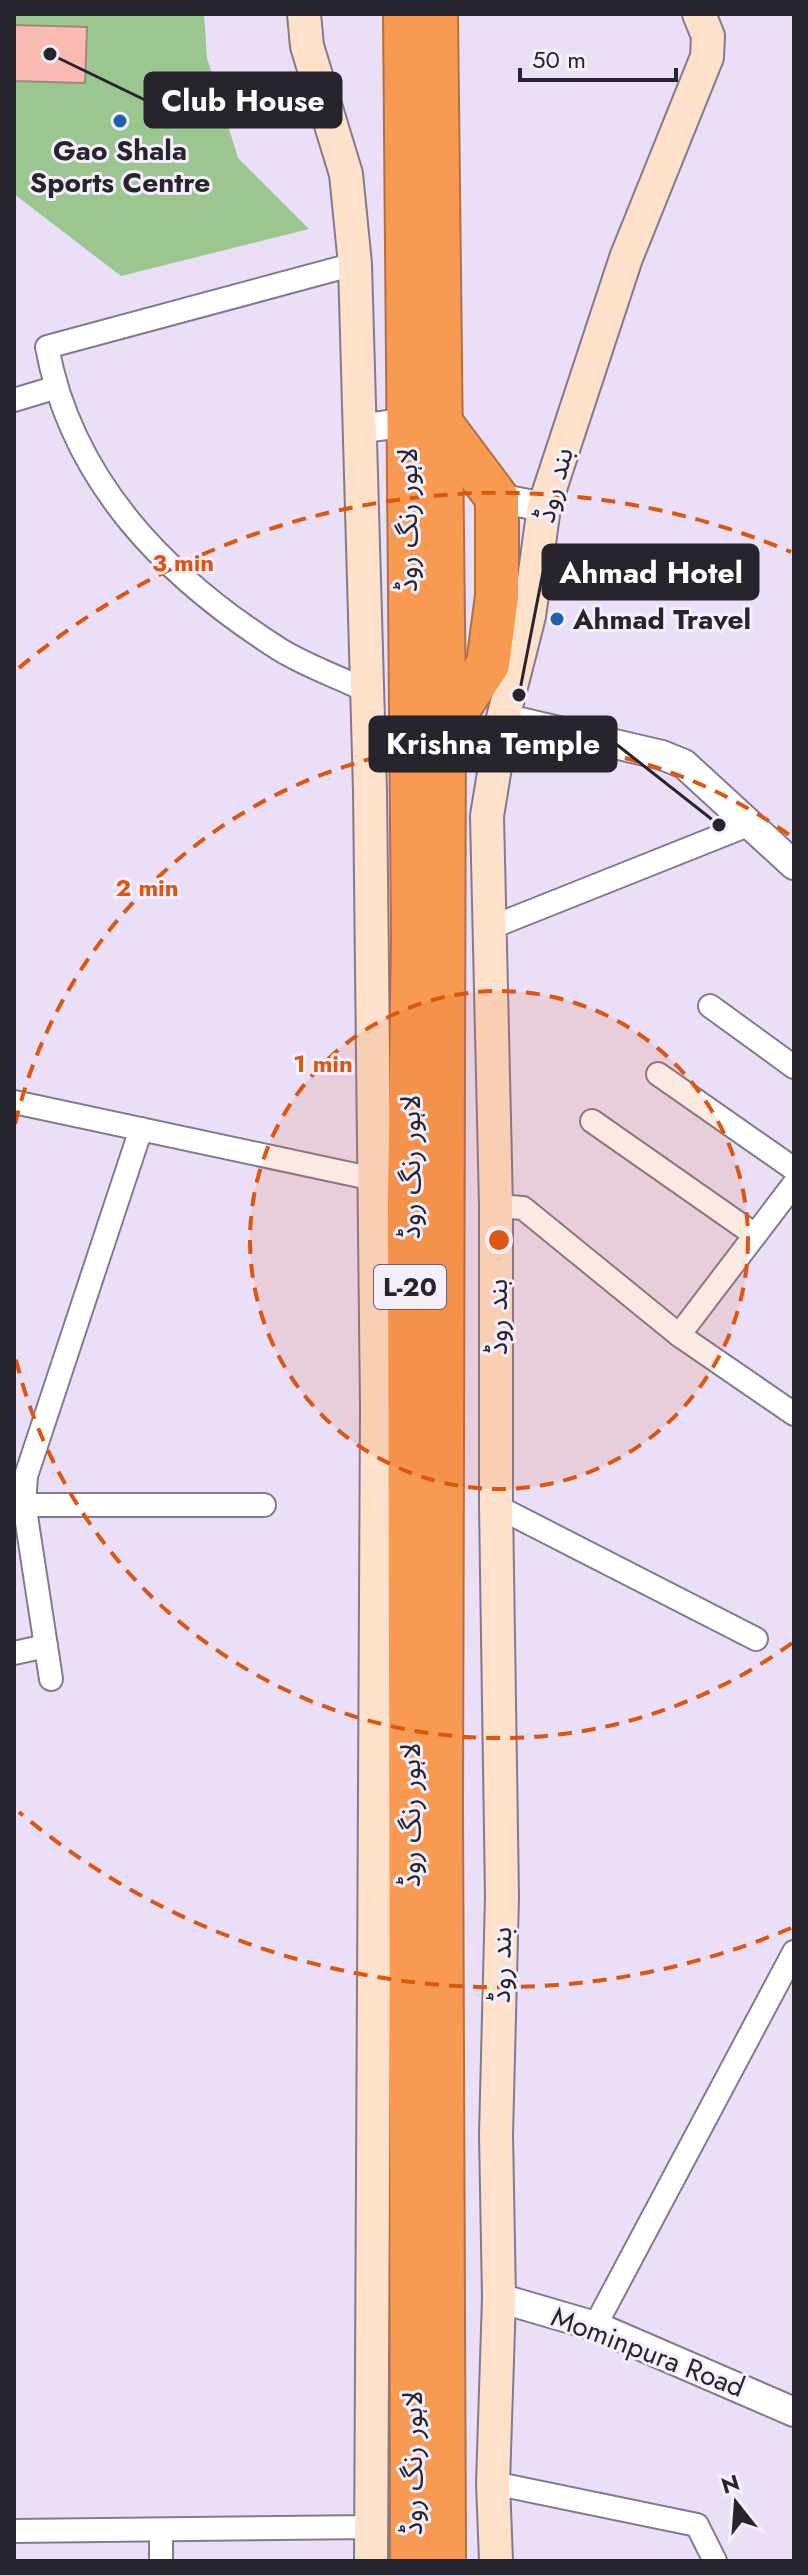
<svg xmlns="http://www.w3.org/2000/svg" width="808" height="2575" viewBox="0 0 808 2575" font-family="Jost,'Noto Sans Arabic',sans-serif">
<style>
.green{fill:#9bc68f}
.building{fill:#f9bab2;stroke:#a38783;stroke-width:2}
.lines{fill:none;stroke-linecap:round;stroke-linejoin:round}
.minor-casing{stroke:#847a90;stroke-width:26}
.tertiary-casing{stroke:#847a90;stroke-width:32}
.secondary-casing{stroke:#847a90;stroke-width:36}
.motorway-casing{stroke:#af7145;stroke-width:46}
.minor{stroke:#fff;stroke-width:22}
.tertiary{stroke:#fff;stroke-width:28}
.secondary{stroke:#fde1cb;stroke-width:32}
.motorway{stroke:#f89a52;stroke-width:42}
.ring{fill:none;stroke:#de560e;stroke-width:4;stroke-dasharray:14 10}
.poi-dot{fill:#1e60b1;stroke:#f5eefd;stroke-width:3}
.labels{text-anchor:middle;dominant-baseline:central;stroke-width:6;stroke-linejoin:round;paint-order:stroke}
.shield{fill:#f5eefd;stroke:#66616b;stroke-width:2}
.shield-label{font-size:26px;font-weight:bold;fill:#28242d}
.poi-label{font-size:28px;font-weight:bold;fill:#28242d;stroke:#f5eefd}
.street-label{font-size:28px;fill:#28242d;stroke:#f5eefd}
.centre{fill:#de560e;stroke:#f5eefd;stroke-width:4}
.ring-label{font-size:24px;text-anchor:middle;font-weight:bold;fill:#de560e;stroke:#f5eefd;stroke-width:6;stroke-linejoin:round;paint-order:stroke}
.leader{fill:none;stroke:#28242d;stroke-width:3}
.callout-dot{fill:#28242d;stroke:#f5eefd;stroke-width:3}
.callout{fill:#28242d;stroke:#28242d;stroke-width:3}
.callout-label{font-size:30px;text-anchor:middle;font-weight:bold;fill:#fff}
</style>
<rect width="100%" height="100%" fill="#eadff7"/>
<polygon class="green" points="14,14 204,14 207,58 238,158 309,229 121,276 14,194 14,81 87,27 14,25"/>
<polygon class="building" points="14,25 87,27 85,83 14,81"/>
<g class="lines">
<defs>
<g id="minor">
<path d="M355,264L47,347C72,482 166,577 279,649C306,666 339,677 367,691"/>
<polyline points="14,400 54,388"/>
<polyline points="492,927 748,825"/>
<polyline points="710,1006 794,1067"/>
<polyline points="658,1074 794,1169"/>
<polyline points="14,1102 374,1179"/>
<polyline points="592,1121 755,1235"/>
<polyline points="496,1206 523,1208 679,1335 794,1414"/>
<polyline points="679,1335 794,1184"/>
<polyline points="14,1505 264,1505"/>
<polyline points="496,1506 756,1639"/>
<polyline points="14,1653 46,1646"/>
<polyline points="51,1679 24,1503 26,1476 141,1129"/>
<polyline points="595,2326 794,1952"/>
<polyline points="493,2483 697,2525 715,2561"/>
<polyline points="14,2531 371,2527"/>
<polyline points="161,2561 161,2530"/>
</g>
<g id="tertiary">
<polyline points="359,429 387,425"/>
<polyline points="497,498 544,507"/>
<polyline points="503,718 662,755 684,764 794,865"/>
<polyline points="499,2298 595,2326 794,2412"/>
</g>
<g id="secondary">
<polyline points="304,14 307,46 346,174 355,264 370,791 377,1407 371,2561"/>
<polyline points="496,2561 493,2483 499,2298 496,2135 502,1897 496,1506 496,1206 487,816 503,718 529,616 544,507 626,258 707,57 708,36 699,14"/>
</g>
<g id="motorway">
<polyline points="405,14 413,940 409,1201 412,2561"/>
<polyline points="436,14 444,705 441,1806 444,2561"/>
<polyline points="441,423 497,498 497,596 488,664 444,731"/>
</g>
</defs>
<use href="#minor" class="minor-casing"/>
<use href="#tertiary" class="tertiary-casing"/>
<use href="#secondary" class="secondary-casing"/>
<use href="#motorway" class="motorway-casing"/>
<use href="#minor" class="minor"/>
<use href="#tertiary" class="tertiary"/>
<use href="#secondary" class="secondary"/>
<use href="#motorway" class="motorway"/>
</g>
<circle cx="499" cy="1240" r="249" fill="#de560e" fill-opacity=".12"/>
<g class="ring">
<circle cx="499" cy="1240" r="249"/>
<path d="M792 1643A498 498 0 0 1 15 1356M15 1124A498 498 0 0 1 792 837"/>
<path d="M791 1928A747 747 0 0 1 19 1812M19 668A747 747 0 0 1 791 552"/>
</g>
<g class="poi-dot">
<circle cx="120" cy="121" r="8"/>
<circle cx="557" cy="619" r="8"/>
</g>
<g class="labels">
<rect class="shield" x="374" y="1265" width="72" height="44" rx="6"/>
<g class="shield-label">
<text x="410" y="1287">L-20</text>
</g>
<g class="poi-label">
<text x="120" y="150">Gao Shala<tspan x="120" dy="32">Sports Centre</tspan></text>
<text x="573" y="619" text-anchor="start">Ahmad Travel</text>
</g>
<g class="street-label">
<text transform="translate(554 485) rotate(-75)">بند روڈ</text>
<text transform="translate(407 520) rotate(-90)">لاہور رنگ روڈ</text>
<text transform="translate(410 1167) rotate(-90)">لاہور رنگ روڈ</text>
<text transform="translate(497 1317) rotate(-90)">بند روڈ</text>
<text transform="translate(410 1815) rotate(-90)">لاہور رنگ روڈ</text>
<text transform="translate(501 1965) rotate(-89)">بند روڈ</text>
<text transform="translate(648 2352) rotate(21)">Mominpura Road</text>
<text transform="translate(412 2463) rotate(-90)">لاہور رنگ روڈ</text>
</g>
</g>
<circle cx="499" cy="1240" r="12" class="centre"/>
<g class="ring-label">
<text x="183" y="571">3 min</text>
<text x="147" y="896">2 min</text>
<text x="323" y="1072">1 min</text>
</g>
<path class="leader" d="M50 54L145 100M519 695L543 572M719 825L616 744"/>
<g class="callout-dot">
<circle cx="50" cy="54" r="8"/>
<circle cx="519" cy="695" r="8"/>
<circle cx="719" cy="825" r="8"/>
</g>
<g class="callout">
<rect x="145" y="73" width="196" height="54" rx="8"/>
<rect x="543" y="545" width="215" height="54" rx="8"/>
<rect x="370" y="717" width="246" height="54" rx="8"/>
</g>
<g class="callout-label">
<text x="243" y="111">Club House</text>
<text x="651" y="583">Ahmad Hotel</text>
<text x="493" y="754">Krishna Temple</text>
</g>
<rect width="808" height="2575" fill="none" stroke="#28242d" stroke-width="32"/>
<g transform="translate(736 2503) rotate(343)" stroke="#f5eefd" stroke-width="6" paint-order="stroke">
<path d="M0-6L14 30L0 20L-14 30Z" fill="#28242d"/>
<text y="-12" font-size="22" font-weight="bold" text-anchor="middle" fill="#28242d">N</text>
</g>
<path d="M520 68v12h156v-12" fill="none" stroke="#28242d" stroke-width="4"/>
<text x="532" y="68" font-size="24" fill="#28242d" stroke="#f5eefd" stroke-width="6" paint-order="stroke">50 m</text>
</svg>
